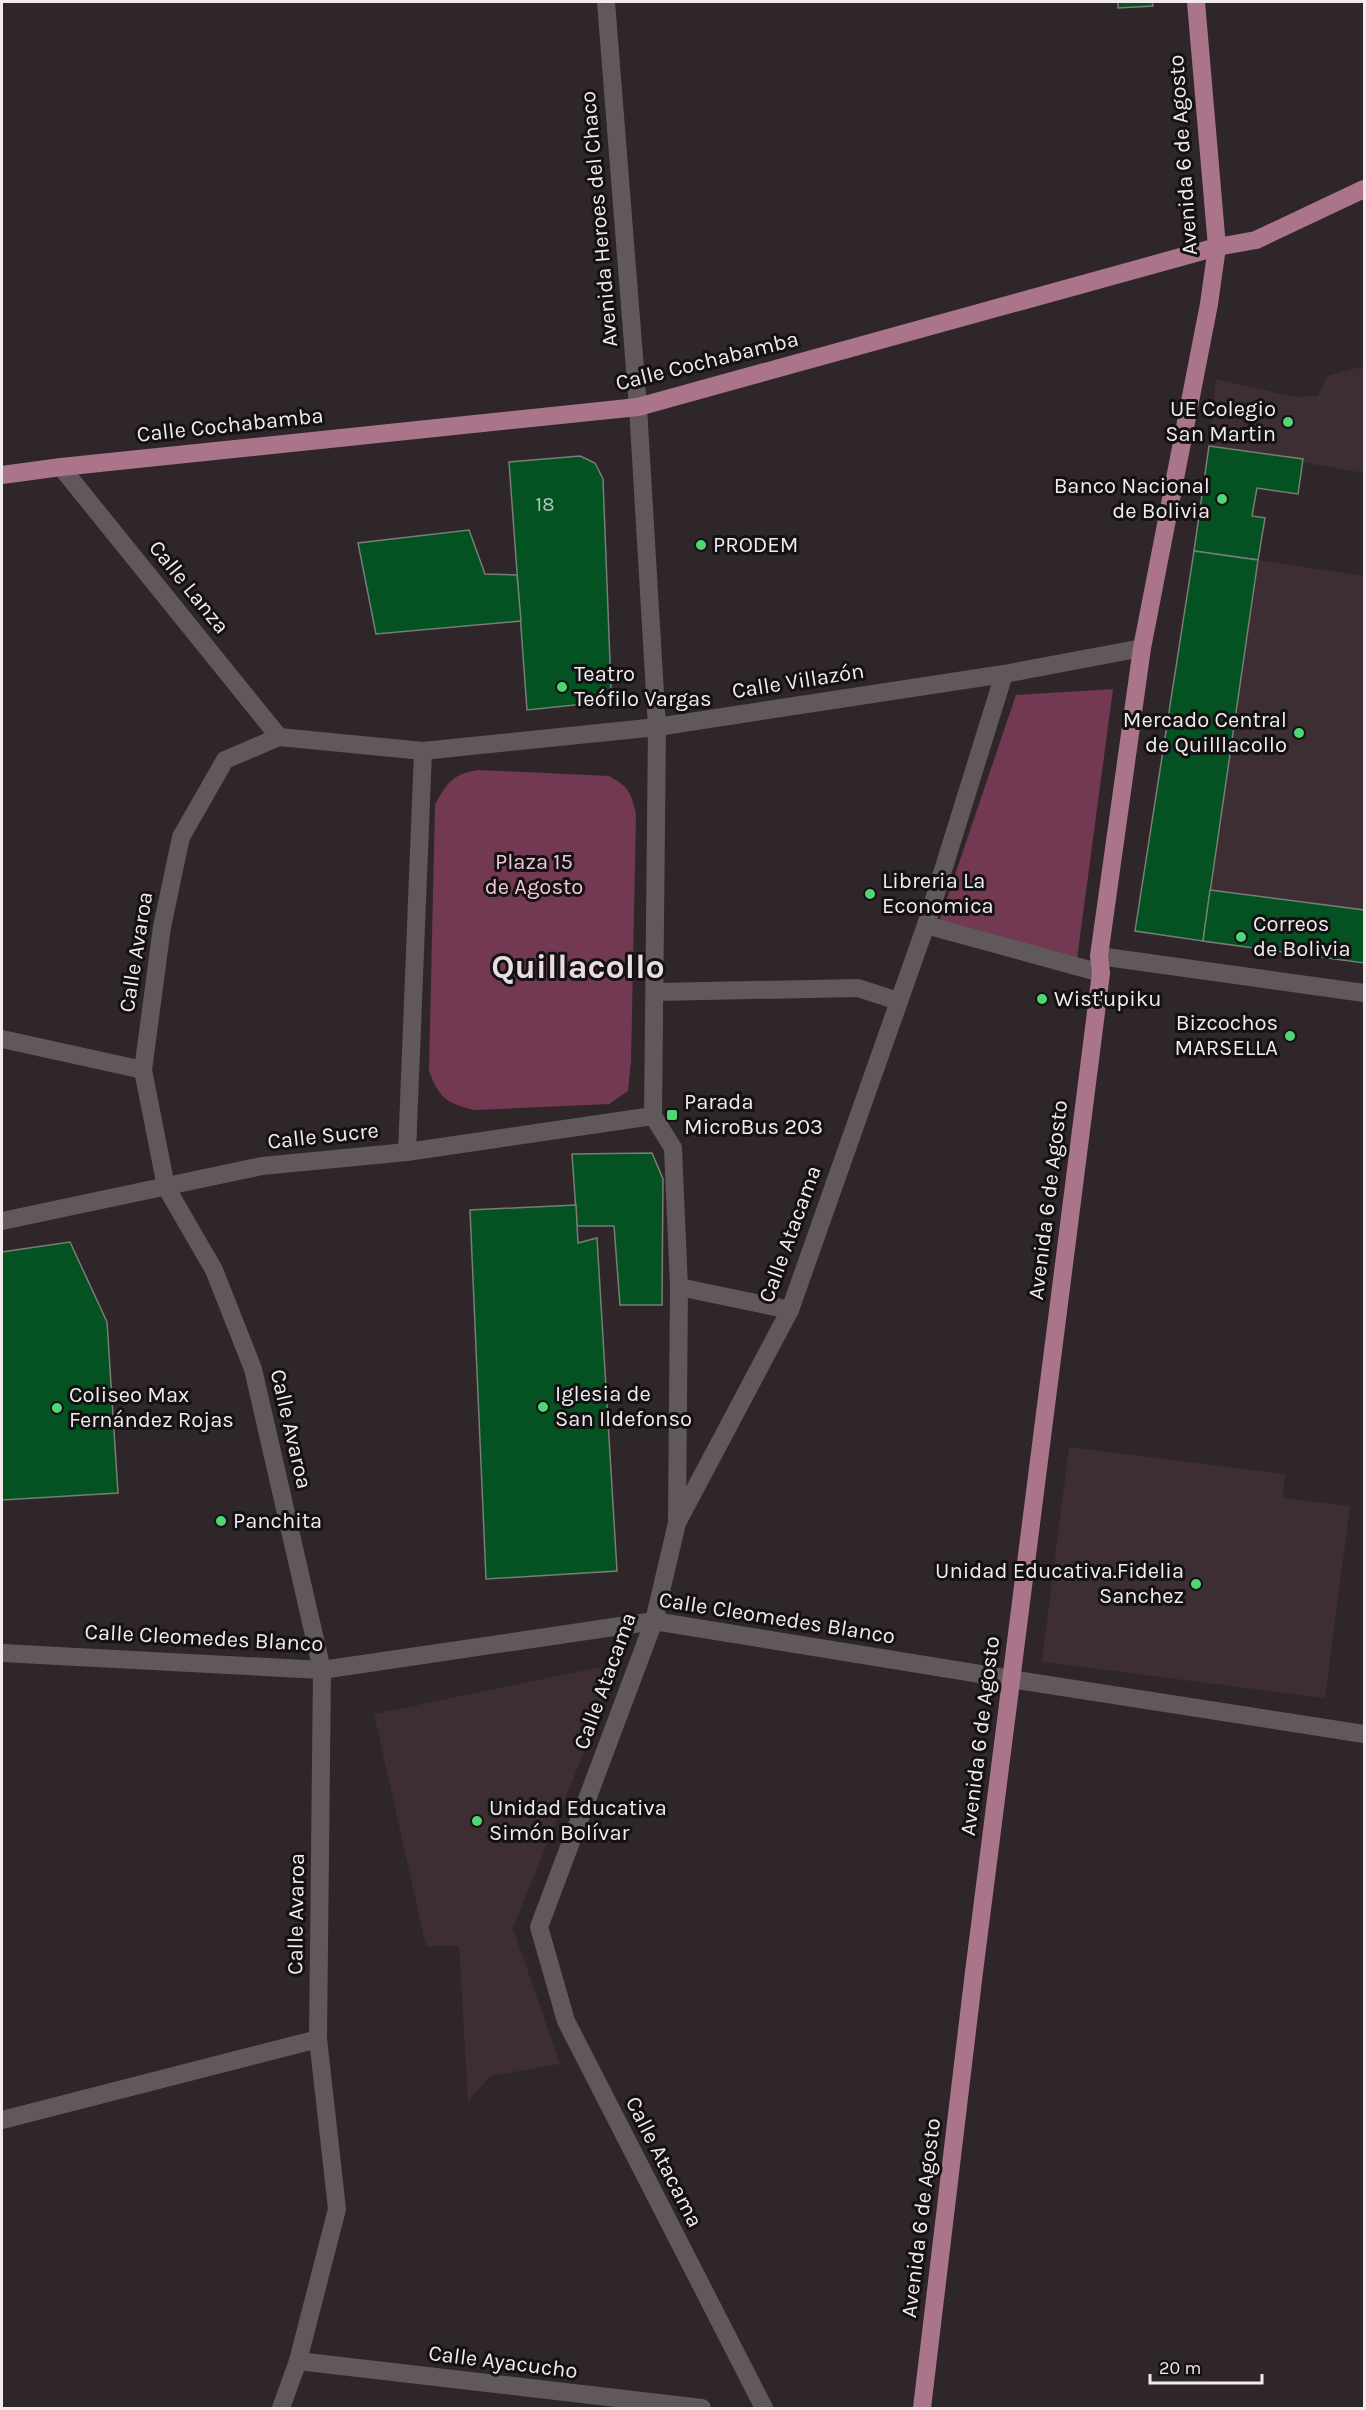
<svg xmlns="http://www.w3.org/2000/svg" width="1366" height="2410" viewBox="0 0 1366 2410" font-family="Karla,sans-serif">
<style>
.built{fill:#3c2e33}
.green{fill:#733952}
.building{fill:#045121;stroke:#767e77;stroke-width:1.5}
.lines{fill:none;stroke-linecap:round;stroke-linejoin:round}
.minor{stroke:#61585b;stroke-width:18}
.major{stroke:#aa748a;stroke-width:18}
.poi-dot{fill:#4fd675;stroke:#141112;stroke-width:2}
.labels{text-anchor:middle;dominant-baseline:central;stroke-width:6;stroke-linejoin:round;paint-order:stroke}
.number-label{font-size:20px;fill:#b6c4ba}
.street-label{font-size:22px;fill:#f1ebed;stroke:#141112}
.poi-label{font-size:22px;fill:#f1ebed;stroke:#141112;text-anchor:start}
.park-label{font-size:22px;fill:#f2c6d6;stroke:#141112}
.town-label{font-size:34px;font-weight:bold;fill:#e8dde1;stroke:#141112}
</style>
<rect width="100%" height="100%" fill="#2f2629"/>
<g class="built">
<polygon points="1364,366 1364,473 1209,446 1216,379 1294,397 1318,396 1327,376"/>
<polygon points="1258,560 1364,576 1364,963 1203,941"/>
<polygon points="1069,1447 1285,1474 1283,1498 1350,1506 1325,1698 1042,1662"/>
<polygon points="620,1663 513,1928 560,2064 490,2076 468,2101 459,1946 426,1946 374,1714"/>
</g>
<g class="green">
<polygon points="1113,689 1077,959 939,922 1016,695"/>
<path d="M479,770L609,776C629,787 631,793 636,814L631,1061L628,1091L609,1104L474,1110C446,1103 439,1098 429,1071L435,805C446,783 454,773 479,770Z"/>
</g>
<g class="building">
<polygon points="1118,2 1152,2 1153,6 1118,8"/>
<polygon points="1209,446 1303,459 1298,494 1257,488 1252,516 1265,518 1258,560 1194,551"/>
<polygon points="580,456 595,463 603,479 611,689 605,699 594,703 527,710 509,462"/>
<polygon points="469,530 485,574 517,575 521,621 376,634 358,543"/>
<polygon points="1194,551 1258,560 1203,941 1135,931"/>
<polygon points="1210,890 1364,910 1364,963 1203,941"/>
<polygon points="652,1153 663,1179 662,1305 620,1305 614,1226 577,1226 572,1154"/>
<polygon points="576,1205 578,1243 597,1238 617,1571 486,1579 470,1210"/>
<polygon points="70,1242 107,1322 118,1493 2,1500 2,1252"/>
</g>
<g class="lines">
<g class="minor">
<polyline points="606,2 638,407 657,727 653,1116"/>
<polyline points="61,467 279,737"/>
<polyline points="926,925 1101,973"/>
<polyline points="1099,956 1364,993"/>
<polyline points="656,992 858,988 898,1001"/>
<polyline points="2,1039 143,1070"/>
<polyline points="653,1116 673,1148 679,1287 677,1520"/>
<polyline points="407,1152 423,751"/>
<polyline points="2,1221 262,1166 407,1152 653,1116"/>
<polyline points="679,1287 790,1310"/>
<polyline points="2,1653 322,1670 654,1621 1011,1679 1364,1734"/>
<polyline points="2,2120 318,2039"/>
<polyline points="298,2361 702,2408"/>
<polyline points="281,2408 298,2361 337,2209 318,2039 322,1670 253,1369 214,1270 166,1187 143,1070 162,927 181,837 225,760 279,737 423,751 657,727 1004,674 1142,648"/>
<polyline points="764,2408 566,2021 539,1927 654,1621 677,1523 790,1310 926,925 1004,674"/>
</g>
<g class="major">
<polyline points="2,475 61,467 638,407 1217,247 1256,240 1364,189"/>
<polyline points="922,2408 974,1972 1101,973 1099,956 1142,648 1209,304 1217,247 1196,2"/>
</g>
</g>
<g class="poi-dot">
<circle cx="1288" cy="422" r="6"/>
<circle cx="1222" cy="499" r="6"/>
<circle cx="701" cy="545" r="6"/>
<circle cx="562" cy="687" r="6"/>
<circle cx="1299" cy="733" r="6"/>
<circle cx="870" cy="894" r="6"/>
<circle cx="1241" cy="937" r="6"/>
<circle cx="1042" cy="999" r="6"/>
<circle cx="1290" cy="1036" r="6"/>
<rect x="666" y="1109" width="12" height="12" rx="3"/>
<circle cx="543" cy="1407" r="6"/>
<circle cx="57" cy="1408" r="6"/>
<circle cx="221" cy="1521" r="6"/>
<circle cx="1196" cy="1584" r="6"/>
<circle cx="477" cy="1821" r="6"/>
</g>
<g class="labels">
<g class="number-label">
<text x="545" y="504">18</text>
</g>
<g class="street-label">
<text transform="translate(1183 155) rotate(-94)">Avenida 6 de Agosto</text>
<text transform="translate(599 219) rotate(-95)">Avenida Heroes del Chaco</text>
<text transform="translate(707 361) rotate(-14)">Calle Cochabamba</text>
<text transform="translate(230 425) rotate(-6)">Calle Cochabamba</text>
<text transform="translate(189 587) rotate(51)">Calle Lanza</text>
<text transform="translate(798 681) rotate(-9)">Calle Villazón</text>
<text transform="translate(136 952) rotate(-81)">Calle Avaroa</text>
<text transform="translate(323 1136) rotate(-6)">Calle Sucre</text>
<text transform="translate(1048 1200) rotate(-83)">Avenida 6 de Agosto</text>
<text transform="translate(790 1234) rotate(-70)">Calle Atacama</text>
<text transform="translate(291 1429) rotate(77)">Calle Avaroa</text>
<text transform="translate(777 1618) rotate(9)">Calle Cleomedes Blanco</text>
<text transform="translate(204 1638) rotate(3)">Calle Cleomedes Blanco</text>
<text transform="translate(605 1681) rotate(-70)">Calle Atacama</text>
<text transform="translate(980 1736) rotate(-83)">Avenida 6 de Agosto</text>
<text transform="translate(296 1914) rotate(-89)">Calle Avaroa</text>
<text transform="translate(664 2162) rotate(63)">Calle Atacama</text>
<text transform="translate(921 2218) rotate(-83)">Avenida 6 de Agosto</text>
<text transform="translate(503 2362) rotate(7)">Calle Ayacucho</text>
</g>
<g class="poi-label">
<text x="1276" y="409" text-anchor="end">UE Colegio<tspan x="1276" dy="25">San Martin</tspan></text>
<text x="1210" y="486" text-anchor="end">Banco Nacional<tspan x="1210" dy="25">de Bolivia</tspan></text>
<text x="713" y="545">PRODEM</text>
<text x="574" y="674">Teatro<tspan x="574" dy="25">Teófilo Vargas</tspan></text>
<text x="1287" y="720" text-anchor="end">Mercado Central<tspan x="1287" dy="25">de Quilllacollo</tspan></text>
<text x="882" y="881">Libreria La<tspan x="882" dy="25">Economica</tspan></text>
<text x="1253" y="924">Correos<tspan x="1253" dy="25">de Bolivia</tspan></text>
<text x="1054" y="999">Wist'upiku</text>
<text x="1278" y="1023" text-anchor="end">Bizcochos<tspan x="1278" dy="25">MARSELLA</tspan></text>
<text x="684" y="1102">Parada<tspan x="684" dy="25">MicroBus 203</tspan></text>
<text x="555" y="1394">Iglesia de<tspan x="555" dy="25">San Ildefonso</tspan></text>
<text x="69" y="1395">Coliseo Max<tspan x="69" dy="25">Fernández Rojas</tspan></text>
<text x="233" y="1521">Panchita</text>
<text x="1184" y="1571" text-anchor="end">Unidad Educativa.Fidelia<tspan x="1184" dy="25">Sanchez</tspan></text>
<text x="489" y="1808">Unidad Educativa<tspan x="489" dy="25">Simón Bolívar</tspan></text>
</g>
<g class="park-label">
<text x="534" y="862">Plaza 15<tspan x="534" dy="25">de Agosto</tspan></text>
</g>
<g class="town-label">
<text x="578" y="967">Quillacollo</text>
</g>
</g>
<rect width="1366" height="2410" fill="none" stroke="#f1ebed" stroke-width="6"/>
<path d="M1150 2374v9h112v-9" fill="none" stroke="#f1ebed" stroke-width="3"/>
<text x="1159" y="2374" font-size="18" fill="#f1ebed" stroke="#141112" stroke-width="4.5" paint-order="stroke">20 m</text>
</svg>
